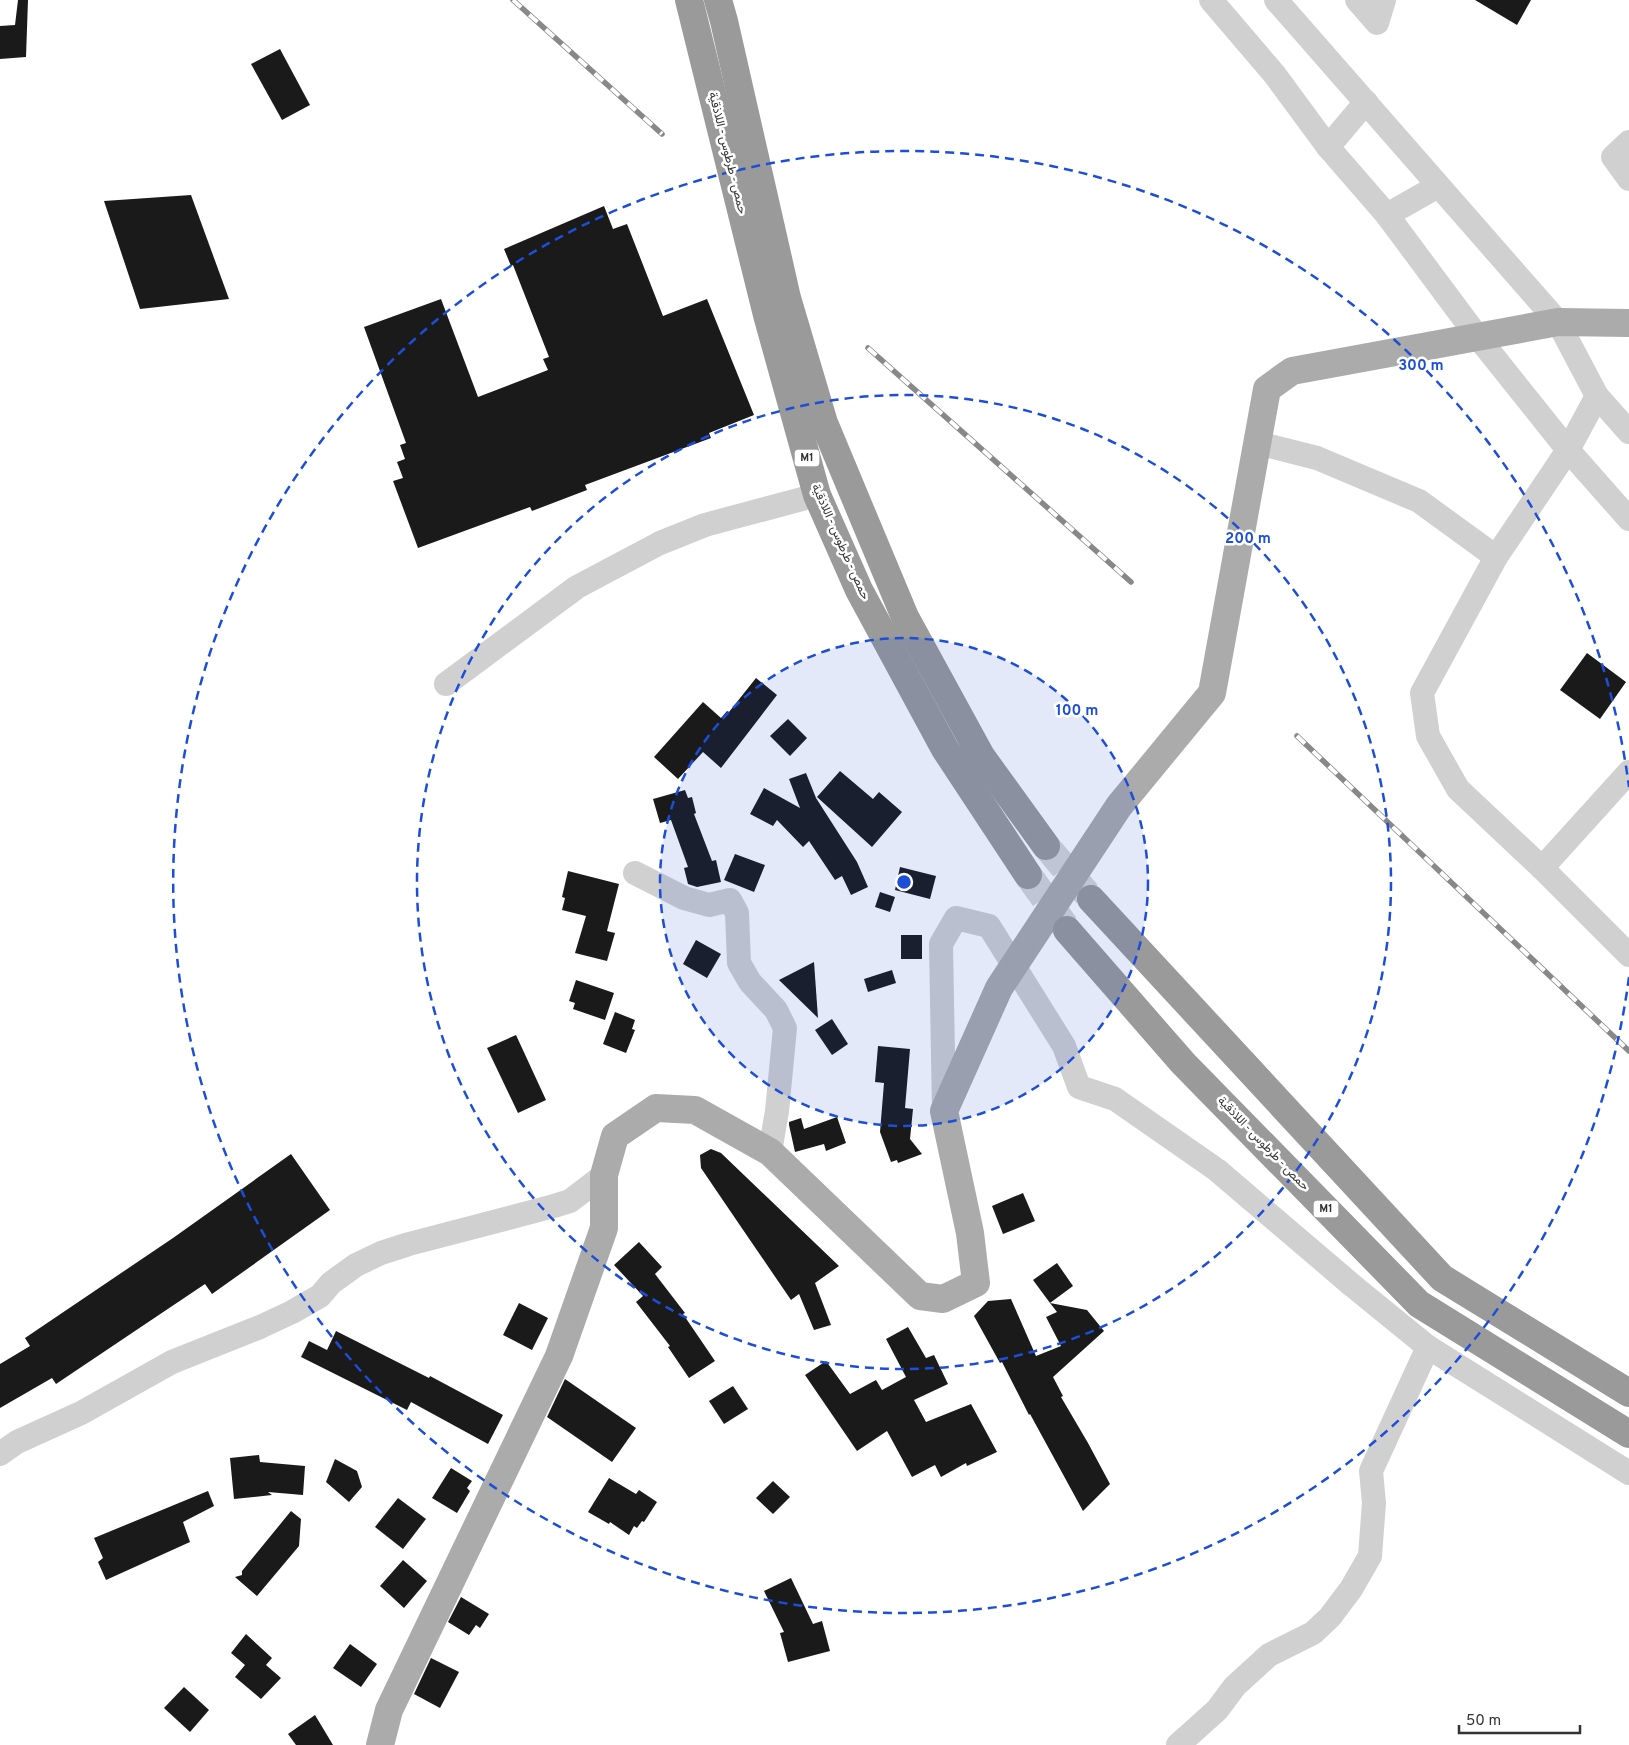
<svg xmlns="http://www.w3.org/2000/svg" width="1629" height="1745" viewBox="0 0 1629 1745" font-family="Overpass,Vazirmatn,sans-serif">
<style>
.building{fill:#1a1a1a}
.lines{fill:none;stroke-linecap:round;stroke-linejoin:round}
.highway-tunnel{stroke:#d6d6d6;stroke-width:28;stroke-dasharray:28 14;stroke-linecap:butt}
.minor{stroke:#d0d0d0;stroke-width:24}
.major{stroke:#ababab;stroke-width:28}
.highway{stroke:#9a9a9a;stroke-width:28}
.rail-casing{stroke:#888;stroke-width:5.5}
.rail{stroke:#fff;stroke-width:4;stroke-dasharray:11;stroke-linecap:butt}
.ring{fill:none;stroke:#1d4ed8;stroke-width:2.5;stroke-dasharray:9 6}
.labels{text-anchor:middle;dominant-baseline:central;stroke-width:5;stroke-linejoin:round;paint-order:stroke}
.shield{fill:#fff;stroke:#707070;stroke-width:1}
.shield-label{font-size:11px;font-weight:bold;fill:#333}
.street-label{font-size:12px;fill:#333;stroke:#fff}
.centre{fill:#1d4ed8;stroke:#fff;stroke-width:2.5}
.ring-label{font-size:15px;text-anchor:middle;font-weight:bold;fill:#1d4ed8;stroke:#fff;stroke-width:5;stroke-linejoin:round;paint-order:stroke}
</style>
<rect width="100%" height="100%" fill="#fff"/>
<g class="building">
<polygon points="18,0 28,0 26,57 0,59 0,26 15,25"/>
<polygon points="1475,0 1531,0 1517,25"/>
<polygon points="280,49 310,105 282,120 251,64"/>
<polygon points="191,195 229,299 140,309 104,201"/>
<polygon points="604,206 613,229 627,224 663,316 707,299 754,415 709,433 711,438 585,485 587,490 532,511 530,507 418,548 393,481 403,478 397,462 405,459 400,445 406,443 364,327 441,299 478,397 548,370 543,359 549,357 513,265 511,266 504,249"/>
<polygon points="1587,653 1626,682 1600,719 1560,690"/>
<polygon points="756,678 777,695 721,768 703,752 678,779 654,757 703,702 721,718 727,711 729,712"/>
<polygon points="788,719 807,738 790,756 770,736"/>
<polygon points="840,771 873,799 879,792 902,812 872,847 817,797"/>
<polygon points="806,773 816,798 857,862 868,887 851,895 842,876 835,880 809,841 803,847 777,820 773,826 750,814 764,788 800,808 789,779"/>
<polygon points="685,790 688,798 692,797 696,813 694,814 712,861 716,860 721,882 697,887 688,884 684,868 688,867 671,820 660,823 653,799"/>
<polygon points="735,854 765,865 754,892 724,880"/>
<polygon points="900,867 936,876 930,899 895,890"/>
<polygon points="568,871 619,884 607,931 615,933 607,961 575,953 586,916 562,910 565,898 562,897"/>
<polygon points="880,892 895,897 890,912 875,907"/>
<rect x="901" y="935" width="21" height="24"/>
<polygon points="696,940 721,954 707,978 683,964"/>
<polygon points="814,962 818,1018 779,980"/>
<polygon points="892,970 896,983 868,992 864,979"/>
<polygon points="576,980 614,993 605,1020 573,1009 575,1003 569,1001"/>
<polygon points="615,1012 635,1020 632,1029 635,1030 626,1053 603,1044"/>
<polygon points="832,1019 848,1044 832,1055 815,1030"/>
<polygon points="516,1035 546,1100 518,1113 487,1048"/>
<polygon points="878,1046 910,1049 905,1108 913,1109 910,1139 922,1154 898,1163 897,1160 891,1162 880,1132 884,1083 875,1082"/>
<polygon points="837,1117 846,1143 826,1151 824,1144 795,1152 789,1125 789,1122 801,1118 804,1129"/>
<polygon points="711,1149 721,1153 839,1266 815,1283 831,1325 814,1330 799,1294 791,1300 737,1221 701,1168 700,1155"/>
<polygon points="291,1154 330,1210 212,1294 205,1284 56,1384 52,1378 0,1408 0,1364 30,1346 25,1338 173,1238"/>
<polygon points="1023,1193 1035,1221 1003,1234 992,1206"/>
<polygon points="639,1242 662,1267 655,1274 685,1313 683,1314 715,1361 689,1378 668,1347 670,1346 636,1302 643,1296 614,1265"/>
<polygon points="1057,1263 1073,1286 1050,1303 1033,1280"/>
<polygon points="1011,1299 1036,1356 1061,1346 1046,1317 1057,1312 1050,1303 1087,1310 1104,1331 1053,1377 1063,1396 1061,1397 1088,1443 1110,1484 1083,1511 1030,1414 1029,1415 1002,1362 1000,1363 974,1316 988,1301"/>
<polygon points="519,1303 548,1318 532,1350 503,1335"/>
<polygon points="908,1327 926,1358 934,1355 948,1384 914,1400 926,1422 971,1404 997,1452 967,1466 966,1463 941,1477 935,1465 912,1477 887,1431 857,1451 805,1375 826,1361 850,1394 876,1380 882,1390 906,1377 886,1339"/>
<polygon points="336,1331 429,1378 430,1376 503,1415 488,1444 411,1402 407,1410 301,1357 309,1341 327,1350"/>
<polygon points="565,1379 636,1428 612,1462 547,1417"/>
<polygon points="733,1386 748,1409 724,1424 709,1401"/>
<polygon points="259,1455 260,1462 305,1466 303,1495 268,1492 272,1495 234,1499 230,1458"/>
<polygon points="335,1459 357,1471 362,1487 349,1502 326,1482"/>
<polygon points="451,1468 472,1481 467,1488 470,1491 457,1513 432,1498"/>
<polygon points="609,1478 636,1494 639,1490 657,1502 644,1522 642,1521 637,1528 634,1526 629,1535 610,1522 609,1524 588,1512"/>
<polygon points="773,1481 790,1497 773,1514 756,1498"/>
<polygon points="208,1491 214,1506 183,1522 190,1542 106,1580 98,1562 103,1558 94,1538"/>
<polygon points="398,1498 426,1519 403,1549 375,1527"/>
<polygon points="291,1511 301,1519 299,1546 257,1596 235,1577 242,1575 242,1571"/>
<polygon points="403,1560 427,1581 404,1608 380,1586"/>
<polygon points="791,1578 813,1624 822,1621 830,1651 788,1662 780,1633 784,1632 764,1591"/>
<polygon points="461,1597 489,1614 480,1628 476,1625 469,1635 448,1622"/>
<polygon points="246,1634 272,1658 266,1665 281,1678 261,1699 235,1677 245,1665 231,1653"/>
<polygon points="350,1644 377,1664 361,1687 333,1668"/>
<polygon points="431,1658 459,1672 440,1708 414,1694"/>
<polygon points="184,1687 209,1710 190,1732 164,1708"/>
<polygon points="315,1715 333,1745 296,1745 288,1734"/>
</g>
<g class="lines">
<g class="highway-tunnel">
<polyline points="1046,846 1087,894"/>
<polyline points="1028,875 1065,926"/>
</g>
<g class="minor">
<polyline points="1211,0 1275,75 1328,147 1387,215 1477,336 1568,450 1629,519"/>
<polyline points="1276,0 1558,322 1597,396 1629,432"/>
<polyline points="1357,0 1377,23 1384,0"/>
<polyline points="1629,142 1613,157 1629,179"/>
<polyline points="1328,147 1366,102"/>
<polyline points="1387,215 1438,186"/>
<polyline points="1597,396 1568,450 1496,557 1422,693 1428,736 1458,789 1542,868 1629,955"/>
<polyline points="1258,443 1317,458 1419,501 1496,557"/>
<polyline points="446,684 577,587 660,543 705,525 817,495"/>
<polyline points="1542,868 1629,772"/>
<polyline points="635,873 684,898 709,905 730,900 737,913 739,963 750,982 776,1010 785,1028 777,1111 770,1152"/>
<polyline points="944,1111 941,944 956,918 989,926 1064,1046 1079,1087 1115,1099 1217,1170 1353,1286 1428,1347 1629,1473"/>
<polyline points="0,1454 17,1442 81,1413 172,1362 260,1327 292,1312 320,1296 331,1283 356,1265 381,1253 409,1244 554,1206 570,1201 604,1175"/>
<polyline points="1178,1745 1217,1710 1235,1686 1269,1655 1313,1633 1330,1617 1351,1589 1370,1556 1374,1503 1371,1471 1428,1347"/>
</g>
<polyline class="major" points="380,1745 389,1710 559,1356 604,1228 604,1175 615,1136 656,1108 695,1110 770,1152 920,1296 943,1299 976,1283 970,1233 944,1111 999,988 1119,806 1212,693 1267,389 1292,371 1558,322 1629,323"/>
<g class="highway">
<polyline points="689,0 767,315 817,495 859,590 945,749 1028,875"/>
<polyline points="718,0 724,21 787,298 824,423 905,617 981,756 1046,846"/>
<polyline points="1091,899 1442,1278 1629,1393"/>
<polyline points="1067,930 1183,1063 1419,1304 1629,1434"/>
</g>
<defs>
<g id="rail">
<polyline points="513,0 662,134"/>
<polyline points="868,348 1131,582"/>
<polyline points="1297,736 1629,1051"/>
</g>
</defs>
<use href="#rail" class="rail-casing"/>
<use href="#rail" class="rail"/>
</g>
<circle cx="904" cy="882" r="244" fill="#1d4ed8" fill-opacity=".12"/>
<g class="ring">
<circle cx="904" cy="882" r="244"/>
<circle cx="904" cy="882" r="487"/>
<path d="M1629 977A731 731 0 1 1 1629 787"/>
</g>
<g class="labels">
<g class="shield">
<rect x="794.5" y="449.5" width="25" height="17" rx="4"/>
<rect x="1313.5" y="1200.5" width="25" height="17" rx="4"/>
</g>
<g class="shield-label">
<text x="807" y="458">M1</text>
<text x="1326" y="1209">M1</text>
</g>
<g class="street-label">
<text transform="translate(727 153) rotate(76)">حمص - طرطوس - اللاذقية</text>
<text transform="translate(840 542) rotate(66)">حمص - طرطوس - اللاذقية</text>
<text transform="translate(1263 1144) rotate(46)">حمص - طرطوس - اللاذقية</text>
</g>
</g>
<circle cx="904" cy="882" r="8" class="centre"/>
<g class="ring-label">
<text x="1421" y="370">300 m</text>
<text x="1248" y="543">200 m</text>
<text x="1077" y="715">100 m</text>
</g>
<path d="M1459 1725v8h121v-8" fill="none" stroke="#333333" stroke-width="2.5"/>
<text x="1466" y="1725" font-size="15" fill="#333333" stroke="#ffffff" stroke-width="4" paint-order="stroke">50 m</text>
</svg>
